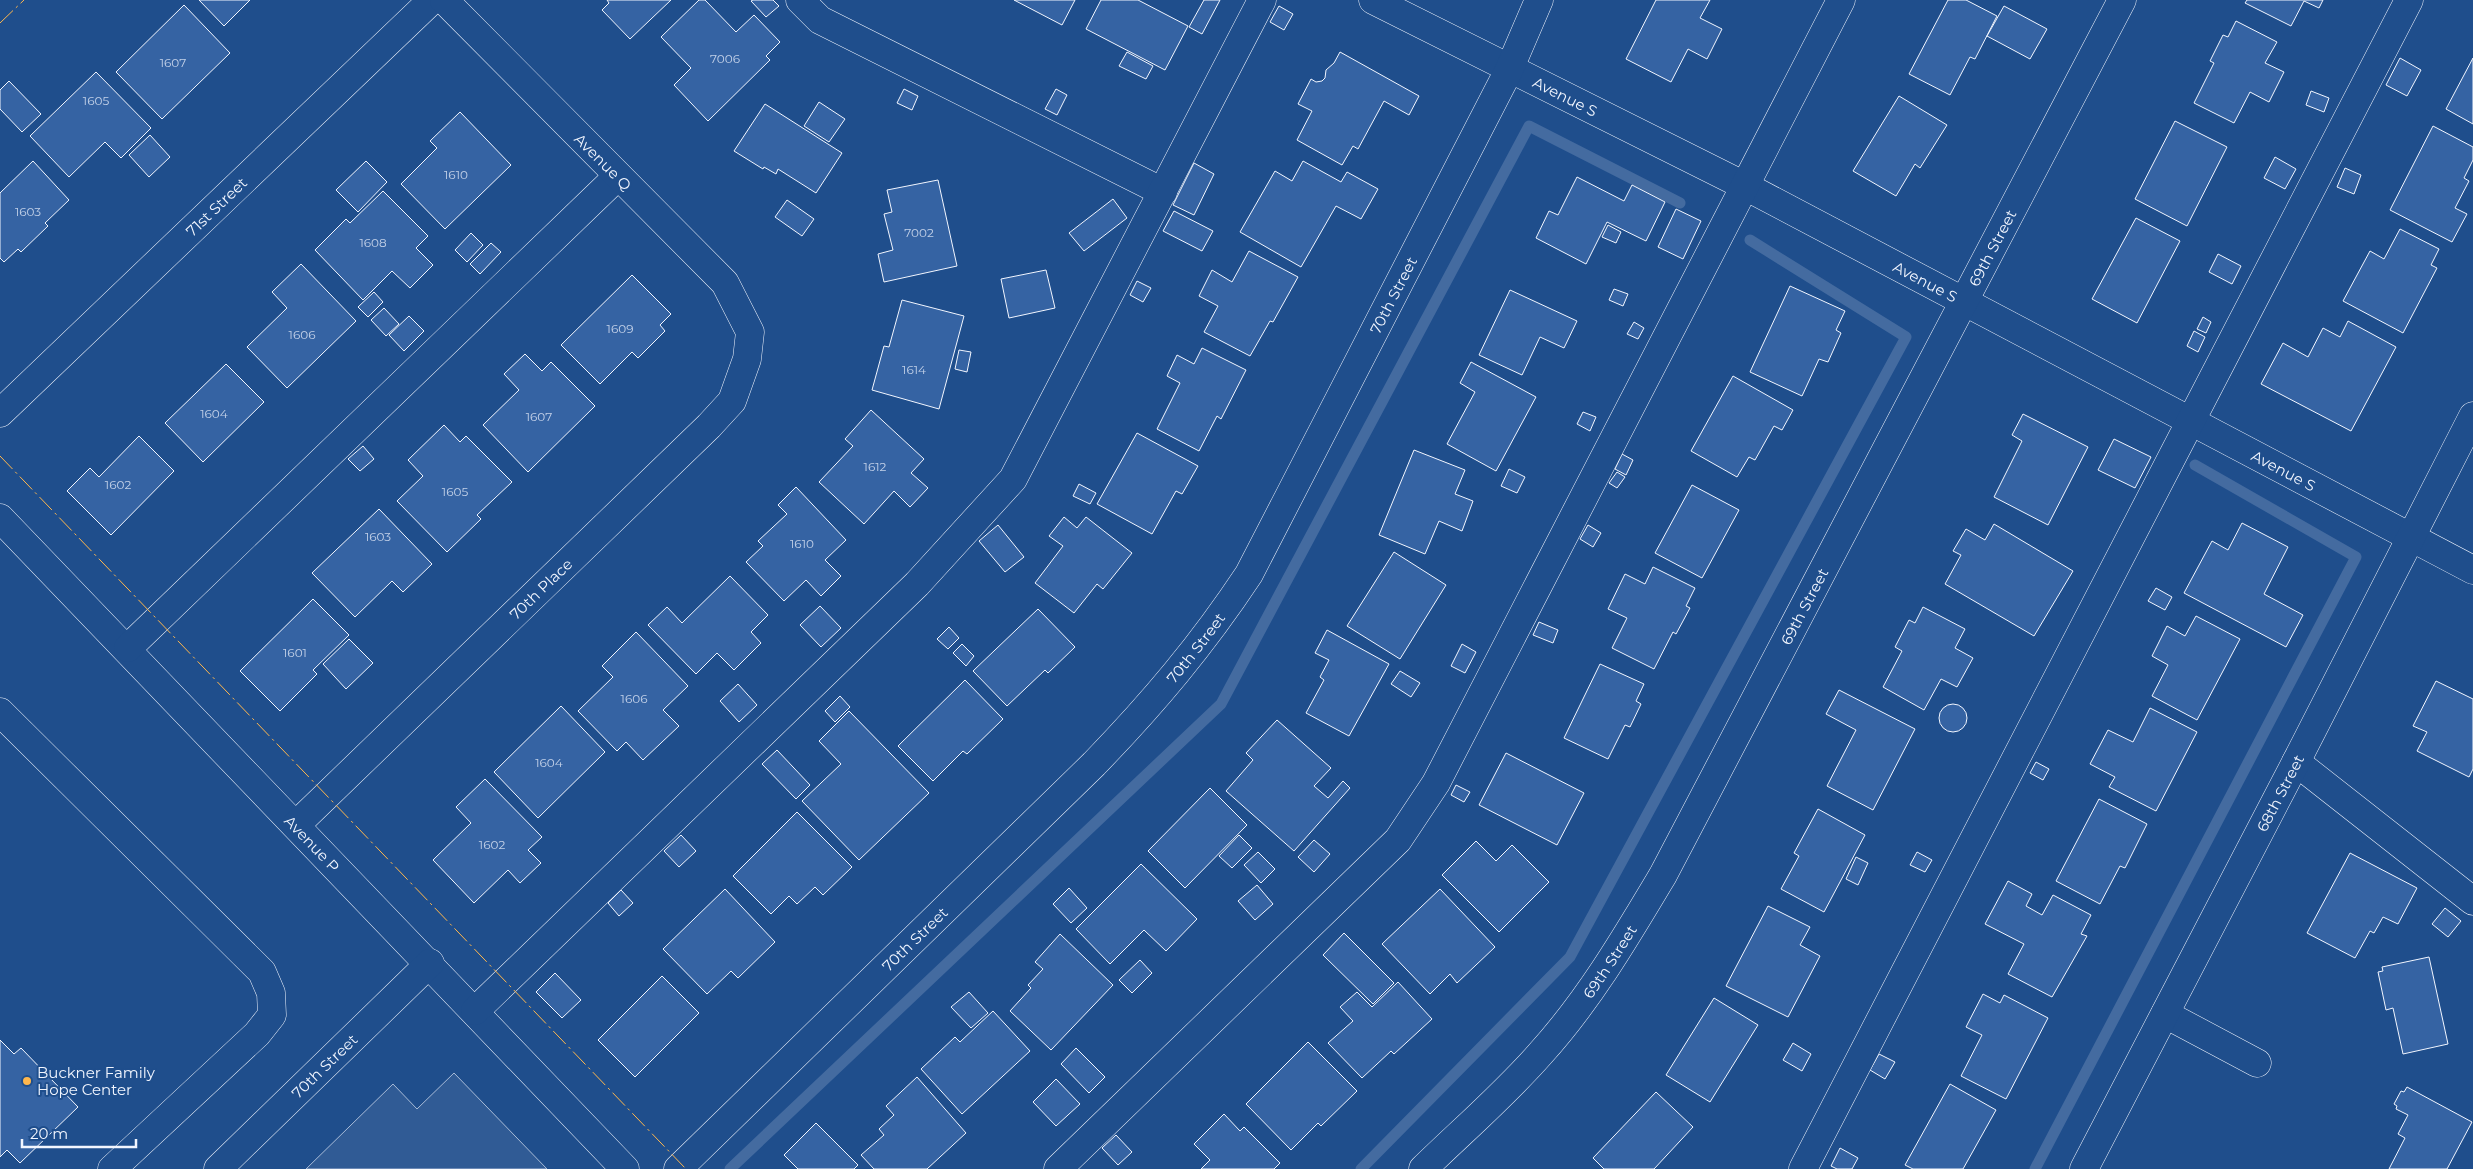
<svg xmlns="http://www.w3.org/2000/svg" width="2473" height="1169" viewBox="0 0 2473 1169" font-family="Montserrat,sans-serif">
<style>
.built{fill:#305b95;stroke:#a8bbd7}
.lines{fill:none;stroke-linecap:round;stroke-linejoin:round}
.stream{stroke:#446ba0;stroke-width:11}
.building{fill:#3563a3;stroke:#f2f6ff}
.minor-casing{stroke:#f2f6ff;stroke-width:29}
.minor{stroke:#1f4e8c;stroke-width:28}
.power{stroke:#ffb74d;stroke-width:1;stroke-dasharray:18 4 2.5 4;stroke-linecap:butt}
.poi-dot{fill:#ffb74d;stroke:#1f4e8c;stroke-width:2}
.labels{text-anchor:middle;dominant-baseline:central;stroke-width:4;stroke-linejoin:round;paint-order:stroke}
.number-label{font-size:12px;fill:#c3d1e8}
.street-label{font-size:15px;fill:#f2f6ff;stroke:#1f4e8c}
.poi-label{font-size:15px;fill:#f2f6ff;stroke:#1f4e8c;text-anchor:start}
</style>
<rect width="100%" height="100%" fill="#1f4e8c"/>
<polygon class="built" points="454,1073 547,1169 306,1169 393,1084 417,1109"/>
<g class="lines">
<g class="stream">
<polyline points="730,1169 1221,704 1529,126 1680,203"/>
<polyline points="1361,1169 1570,957 1906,337 1750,240"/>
<polyline points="2035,1169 2356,557 2195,465"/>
</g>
</g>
<g class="building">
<polygon points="199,0 250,0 224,26"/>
<polygon points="607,0 671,0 630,39 602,10 609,3"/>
<polygon points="699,0 705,0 736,32 754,15 780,42 766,56 770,60 708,121 674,85 691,68 661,37"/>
<polygon points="753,0 773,0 779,6 766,17 751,1"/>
<polygon points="1014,0 1075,0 1062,25"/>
<polygon points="1101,0 1138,0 1188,26 1165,70 1086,29"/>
<polygon points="1204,0 1220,0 1202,34 1189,27"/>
<polygon points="1656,0 1710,0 1700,18 1722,29 1707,59 1688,49 1671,82 1626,59"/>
<polygon points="1948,0 1966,0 1997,16 1975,59 1970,57 1950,95 1909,74"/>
<polygon points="2247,0 2323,0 2319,8 2304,1 2291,26 2245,3"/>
<polygon points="184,5 230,53 162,119 116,72"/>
<polygon points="1279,6 1293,14 1284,30 1270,22"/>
<polygon points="2004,6 2047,29 2030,59 1987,36"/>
<polygon points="2236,21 2277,42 2265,63 2284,72 2269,102 2250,92 2234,123 2194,103 2214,63 2210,61 2223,35 2228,37"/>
<polygon points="1127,52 1153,66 1146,79 1119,66"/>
<polygon points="1340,52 1419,96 1409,115 1384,101 1358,149 1353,146 1342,165 1297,140 1312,111 1298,104 1311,79 1316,82 1322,81 1325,78 1326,70 1334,63"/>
<polygon points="2400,58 2421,70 2407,96 2386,85"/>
<polygon points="2473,58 2473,124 2446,109"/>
<polygon points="96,72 151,128 121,158 105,142 69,177 30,136"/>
<polygon points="9,81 41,114 22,132 0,109 0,90"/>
<polygon points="904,89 918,96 912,110 897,103"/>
<polygon points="1056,89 1067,95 1057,115 1045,109"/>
<polygon points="2311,91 2329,98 2324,112 2306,105"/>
<polygon points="1899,96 1947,125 1920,168 1915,164 1896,196 1853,171"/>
<polygon points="819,102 845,119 829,142 804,126"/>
<polygon points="765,104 842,153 816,193 778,169 776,174 764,167 763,169 734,151"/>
<polygon points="460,112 511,165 445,229 401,184 437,148 430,141"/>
<polygon points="2175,121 2227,147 2187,226 2135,199"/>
<polygon points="2433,126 2473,147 2473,160 2464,178 2469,181 2455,208 2467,214 2452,242 2390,210"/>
<polygon points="150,135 170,157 149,177 129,155"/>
<polygon points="2275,157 2296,169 2285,189 2264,178"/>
<polygon points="33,161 69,200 45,223 48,226 21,252 18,249 4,262 0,258 0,193"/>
<polygon points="366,161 387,182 358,212 336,190"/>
<polygon points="1303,161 1341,182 1347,172 1378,189 1361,219 1336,206 1301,267 1240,232 1275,171 1292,181"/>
<polygon points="1194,163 1214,174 1194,215 1173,205"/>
<polygon points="2345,168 2361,175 2354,194 2337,187"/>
<polygon points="1577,177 1624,201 1632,185 1665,202 1646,241 1607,222 1586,264 1536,238 1549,211 1558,215"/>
<polygon points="938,180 957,266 884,282 878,254 893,250 884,214 892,212 887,190"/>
<polygon points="383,191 428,236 416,248 433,265 410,288 392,271 363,300 315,250 346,219 350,223"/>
<polygon points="1113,199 1127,218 1084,251 1069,233"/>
<polygon points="787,200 814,219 802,236 775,217"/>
<polygon points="1676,209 1701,221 1683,259 1658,247"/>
<polygon points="1174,211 1213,231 1202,251 1163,231"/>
<polygon points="2136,218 2180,241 2137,323 2092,299"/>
<polygon points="1608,225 1621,232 1616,243 1602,237"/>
<polygon points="2400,229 2439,249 2431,265 2437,268 2403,333 2343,301 2370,251 2384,259"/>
<polygon points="471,233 483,245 467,262 455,250"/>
<polygon points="491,243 501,252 480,274 470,264"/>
<polygon points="1249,251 1298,277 1273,322 1270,321 1250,356 1204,332 1218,306 1199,296 1212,270 1232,282"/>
<polygon points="2218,254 2241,266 2232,284 2209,272"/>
<polygon points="301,264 356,321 287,388 247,347 287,308 272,292"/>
<polygon points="1046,270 1055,308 1009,318 1001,279"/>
<polygon points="632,275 671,314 660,325 665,331 638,358 632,352 600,384 561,345"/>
<polygon points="1137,281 1151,288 1143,302 1130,295"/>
<polygon points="1790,286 1845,311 1836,330 1841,333 1828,362 1819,359 1802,396 1750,372"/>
<polygon points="1614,289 1628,294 1623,306 1609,300"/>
<polygon points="1510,290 1577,321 1564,348 1540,337 1522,375 1479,355"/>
<polygon points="374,292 383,302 368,317 358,307"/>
<polygon points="902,300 964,316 939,409 872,390 884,346 889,347"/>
<polygon points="384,308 399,324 386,336 371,320"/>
<polygon points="409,316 424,331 404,351 389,335"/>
<polygon points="2203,317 2211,322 2206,333 2197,329"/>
<polygon points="2348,321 2396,347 2351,431 2261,384 2283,343 2308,357 2323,328 2340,337"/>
<polygon points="1634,322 1644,328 1638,339 1627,334"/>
<polygon points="2194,331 2205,337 2198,352 2187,346"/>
<polygon points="1202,348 1246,370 1221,419 1217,416 1199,451 1157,429 1180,383 1167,376 1177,355 1194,364"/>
<polygon points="959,350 971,352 967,372 955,369"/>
<polygon points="525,354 542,371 551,362 595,406 528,472 483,425 519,390 504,374"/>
<polygon points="1471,362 1536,397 1496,471 1447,444 1475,392 1460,383"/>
<polygon points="226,364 264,402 203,462 165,423"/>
<polygon points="1733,376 1793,410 1782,430 1774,426 1755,460 1749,457 1737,477 1691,451"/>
<polygon points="871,410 924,459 911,473 928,488 910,507 894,491 864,524 819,482 853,446 845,439"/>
<polygon points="1583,412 1596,417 1590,431 1577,424"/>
<polygon points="2023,414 2088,447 2048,525 1994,497 2022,441 2012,435"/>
<polygon points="444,425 460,442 466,436 512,482 477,515 481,519 447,552 397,501 423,476 408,460"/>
<polygon points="1137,433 1198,466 1182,494 1176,491 1152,534 1097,504"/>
<polygon points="139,436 174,471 111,535 67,491 90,468 99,477"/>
<polygon points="2114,439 2151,457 2135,488 2098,470"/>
<polygon points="363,446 374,459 360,471 348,459"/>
<polygon points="1414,450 1465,470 1455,494 1473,501 1462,531 1439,521 1425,554 1379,535"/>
<polygon points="1622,454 1633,460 1626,475 1615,469"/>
<polygon points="1509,469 1525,477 1517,493 1501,486"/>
<polygon points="1617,472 1625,477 1617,488 1609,483"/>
<polygon points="1079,484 1096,493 1090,504 1073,496"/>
<polygon points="1692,485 1739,510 1702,578 1655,553"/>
<polygon points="796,487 846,540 825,560 841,576 821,596 806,580 784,601 746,562 763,546 758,541 787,514 778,505"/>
<polygon points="379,509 432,564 403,592 392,581 355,617 312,573"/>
<polygon points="1064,517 1077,528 1086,517 1132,553 1103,589 1097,584 1074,613 1035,583 1063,546 1049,536"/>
<polygon points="2242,523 2288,547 2264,594 2303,615 2286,647 2184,593 2212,541 2228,550"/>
<polygon points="1994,524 2073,571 2034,636 1945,584 1961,555 1953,551 1966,529 1985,540"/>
<polygon points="998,525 1024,557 1005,572 979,541"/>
<polygon points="1588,525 1601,533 1593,547 1580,539"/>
<polygon points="1394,552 1446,585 1400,659 1347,626"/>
<polygon points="1653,567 1695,588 1686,606 1690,608 1676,634 1673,632 1654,669 1612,648 1627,618 1608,609 1625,574 1645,584"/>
<polygon points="730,576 768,615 751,632 761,643 734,670 717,653 696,674 648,625 667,607 682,623"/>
<polygon points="2156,588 2172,597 2165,610 2148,601"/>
<polygon points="313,599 349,635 313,670 317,674 280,711 240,671"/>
<polygon points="820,606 841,628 821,647 800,625"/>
<polygon points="1923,607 1965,629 1955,648 1973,658 1957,687 1941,679 1924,710 1883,687 1902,651 1895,647 1909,620 1915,623"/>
<polygon points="1038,609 1075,647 1048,673 1045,670 1007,706 973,671"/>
<polygon points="2196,616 2240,639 2197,720 2152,696 2168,665 2152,656 2167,626 2185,636"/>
<polygon points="1539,622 1558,630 1553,643 1533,635"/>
<polygon points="949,627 959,638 948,649 937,639"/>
<polygon points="1327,630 1389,664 1349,736 1306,713 1324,680 1320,677 1329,660 1315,653"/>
<polygon points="636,632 688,686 663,710 679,726 643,760 626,742 617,751 578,711 613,677 602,666"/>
<polygon points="349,639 373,663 346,689 323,664"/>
<polygon points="962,644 974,656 966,666 953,653"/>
<polygon points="1462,644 1476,652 1465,673 1451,666"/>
<polygon points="1600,664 1644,684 1636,701 1641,704 1630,727 1625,725 1608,759 1564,738"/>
<polygon points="1400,671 1420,683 1411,697 1391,684"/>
<polygon points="965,680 1003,719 967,754 963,751 933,781 898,746"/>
<polygon points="2436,681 2473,699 2473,769 2469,777 2417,751 2427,732 2413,726"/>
<polygon points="738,684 757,705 739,722 720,701"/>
<polygon points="1839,690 1915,729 1873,810 1827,786 1856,730 1826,714"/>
<polygon points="840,696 850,707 835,722 825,711"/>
<circle cx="1953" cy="718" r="14"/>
<polygon points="561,706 605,752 538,818 494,772"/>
<polygon points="2150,708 2197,732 2156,811 2109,787 2115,777 2090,764 2108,730 2133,742"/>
<polygon points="849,711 929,793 859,860 802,801 841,764 819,741"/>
<polygon points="1277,720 1331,768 1314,786 1328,798 1343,781 1350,788 1294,851 1226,791 1253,760 1246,753"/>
<polygon points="777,750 810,785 796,799 762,764"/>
<polygon points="1506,753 1584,793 1557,845 1479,805"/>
<polygon points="2036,762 2049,769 2043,780 2030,773"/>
<polygon points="485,779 542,837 528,850 541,863 520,883 508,870 474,903 433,860 471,823 456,807"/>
<polygon points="1456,785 1470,792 1464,802 1451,795"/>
<polygon points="1210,788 1247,825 1185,888 1148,851"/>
<polygon points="2099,799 2147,824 2125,868 2120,866 2100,904 2056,881"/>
<polygon points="1818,809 1865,835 1824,912 1781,889 1799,856 1794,853"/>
<polygon points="797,812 852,867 823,895 815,887 797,904 789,896 771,914 733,876"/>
<polygon points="681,835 696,851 679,867 664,851"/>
<polygon points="1239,835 1252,848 1232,868 1219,856"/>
<polygon points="1314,840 1330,854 1314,872 1298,857"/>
<polygon points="1476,841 1496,861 1512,845 1549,882 1499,932 1442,875"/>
<polygon points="1258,852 1275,869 1261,883 1244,865"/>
<polygon points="1917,852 1932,860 1925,872 1910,865"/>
<polygon points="2350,853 2417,888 2398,924 2383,917 2374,933 2370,931 2355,958 2307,933"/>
<polygon points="1856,857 1868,863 1858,885 1846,879"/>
<polygon points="1141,864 1197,919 1166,951 1144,930 1110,964 1076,929"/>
<polygon points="2008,881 2032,894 2026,906 2042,915 2053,895 2091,915 2081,934 2087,936 2052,997 2008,974 2024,944 1985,924"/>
<polygon points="1257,885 1273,904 1255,920 1238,901"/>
<polygon points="1069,888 1087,908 1071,923 1053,904"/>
<polygon points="725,889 775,942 738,978 731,971 707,994 663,949"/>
<polygon points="1440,889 1495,947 1457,983 1450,974 1430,994 1382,944"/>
<polygon points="621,890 633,903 619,916 608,903"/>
<polygon points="1768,906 1810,927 1800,945 1820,956 1788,1017 1726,986"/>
<polygon points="2445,908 2461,921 2448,937 2432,924"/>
<polygon points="1344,933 1394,983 1373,1004 1323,955"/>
<polygon points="1060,934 1113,985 1051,1050 1010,1011 1031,988 1028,985 1043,969 1035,962"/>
<polygon points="2429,957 2448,1044 2403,1054 2393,1008 2386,1010 2378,972 2383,971 2382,967"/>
<polygon points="1140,960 1152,973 1132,993 1119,980"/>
<polygon points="555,973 581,1000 562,1018 536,992"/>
<polygon points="662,976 699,1013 635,1077 598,1040"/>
<polygon points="1398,982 1432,1019 1394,1054 1391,1051 1362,1078 1328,1043 1353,1021 1340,1007 1357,992 1372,1007"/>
<polygon points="969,992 988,1013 971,1028 951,1007"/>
<polygon points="1983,994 2000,1003 2004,995 2048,1018 2006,1099 1961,1076 1982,1035 1966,1027"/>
<polygon points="1714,998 1758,1025 1710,1102 1666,1075"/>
<polygon points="993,1011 1030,1051 962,1114 921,1069 955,1037 960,1042"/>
<polygon points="0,1040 14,1054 21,1048 78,1107 20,1163 7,1150 0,1157"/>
<polygon points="1308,1042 1357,1091 1321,1126 1318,1123 1291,1150 1246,1104"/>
<polygon points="1793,1043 1811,1054 1802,1071 1783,1060"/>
<polygon points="1076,1048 1105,1077 1089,1093 1061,1064"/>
<polygon points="1879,1054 1895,1062 1885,1079 1870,1070"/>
<polygon points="917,1077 966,1133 927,1169 874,1169 861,1155 884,1135 879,1129 894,1115 886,1106"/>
<polygon points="1056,1079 1080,1104 1056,1126 1033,1102"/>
<polygon points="1950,1084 1996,1110 1963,1169 1913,1169 1905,1165"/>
<polygon points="2407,1087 2472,1122 2447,1169 2389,1169 2405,1138 2398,1134 2408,1115 2396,1109 2397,1106 2394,1104 2401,1091 2404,1092"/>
<polygon points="1656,1092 1693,1127 1654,1169 1604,1169 1593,1158"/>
<polygon points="1224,1114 1240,1131 1244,1127 1280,1163 1274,1169 1201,1169 1210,1160 1194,1144"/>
<polygon points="816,1123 858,1165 854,1169 798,1169 784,1155"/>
<polygon points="1116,1135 1132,1152 1118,1165 1102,1148"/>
<polygon points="1840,1148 1858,1158 1852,1169 1837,1169 1831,1166"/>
</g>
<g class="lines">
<defs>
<g id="minor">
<polyline points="800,0 820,20 1163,192"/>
<path id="s1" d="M1373,0L1745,186L2473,570"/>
<path id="s2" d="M0,413L432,0"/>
<path id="s3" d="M0,518L625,1169"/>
<polyline points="128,648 618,176"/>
<polyline points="0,712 262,972 271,993 272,1015 257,1034 112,1169"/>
<polyline points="2296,762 2473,901"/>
<path id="s4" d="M296,825L709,426L732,401L747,359L750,332L725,283L444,0"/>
<polyline points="475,1011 917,584 1013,479 1262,0"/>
<polyline points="2165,1014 2257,1063"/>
<path id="s5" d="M218,1169L430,963"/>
<path id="s6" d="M678,1169L1094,764C1153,703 1202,645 1249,574L1509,70L1539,0"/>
<polyline points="1058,1169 1398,840 1436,783 1841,0"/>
<path id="s7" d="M1423,1169C1462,1131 1504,1095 1540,1054C1589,1000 1626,937 1663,875L2122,0"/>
<polyline points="1803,1169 2409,0"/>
<path id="s8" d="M2084,1169L2296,762L2473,416"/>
</g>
</defs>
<use href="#minor" class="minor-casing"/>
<use href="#minor" class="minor"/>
<g class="power">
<polyline points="0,23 24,0"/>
<polyline points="0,456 686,1169"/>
</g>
</g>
<circle class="poi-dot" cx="27" cy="1081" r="5"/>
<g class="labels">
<g class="number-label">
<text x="725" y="58">7006</text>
<text x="173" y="62">1607</text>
<text x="96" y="100">1605</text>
<text x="456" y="174">1610</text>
<text x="28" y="211">1603</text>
<text x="919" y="232">7002</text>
<text x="373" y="242">1608</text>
<text x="620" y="328">1609</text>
<text x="302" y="334">1606</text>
<text x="914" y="369">1614</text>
<text x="214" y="413">1604</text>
<text x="539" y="416">1607</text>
<text x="875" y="466">1612</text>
<text x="118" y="484">1602</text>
<text x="455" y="491">1605</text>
<text x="378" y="536">1603</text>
<text x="802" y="543">1610</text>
<text x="295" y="652">1601</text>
<text x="634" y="698">1606</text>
<text x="549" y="762">1604</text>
<text x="492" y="844">1602</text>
</g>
<g class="street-label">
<text stroke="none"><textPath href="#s1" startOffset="215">Avenue S</textPath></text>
<text transform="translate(603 162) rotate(45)">Avenue Q</text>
<text stroke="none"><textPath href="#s2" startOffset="299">71st Street</textPath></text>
<text stroke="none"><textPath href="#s7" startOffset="1090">69th Street</textPath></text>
<text stroke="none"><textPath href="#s1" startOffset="620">Avenue S</textPath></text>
<text stroke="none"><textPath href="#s6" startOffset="1140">70th Street</textPath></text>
<text stroke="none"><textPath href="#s1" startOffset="1025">Avenue S</textPath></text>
<text stroke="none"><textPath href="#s4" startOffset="340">70th Place</textPath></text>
<text stroke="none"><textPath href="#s7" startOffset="685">69th Street</textPath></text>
<text stroke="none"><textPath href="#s6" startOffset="735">70th Street</textPath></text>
<text stroke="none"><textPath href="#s8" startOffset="424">68th Street</textPath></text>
<text stroke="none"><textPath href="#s3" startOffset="451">Avenue P</textPath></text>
<text stroke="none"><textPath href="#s6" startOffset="330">70th Street</textPath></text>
<text stroke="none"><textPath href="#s7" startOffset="280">69th Street</textPath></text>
<text stroke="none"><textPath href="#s5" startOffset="148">70th Street</textPath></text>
</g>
<g class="poi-label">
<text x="37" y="1072">Buckner Family<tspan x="37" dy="17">Hope Center</tspan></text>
</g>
</g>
<path d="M22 1139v8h114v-8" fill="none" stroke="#f2f6ff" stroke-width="2.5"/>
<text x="30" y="1139" font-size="15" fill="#f2f6ff" stroke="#1f4e8c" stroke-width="4" paint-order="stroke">20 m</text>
</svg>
